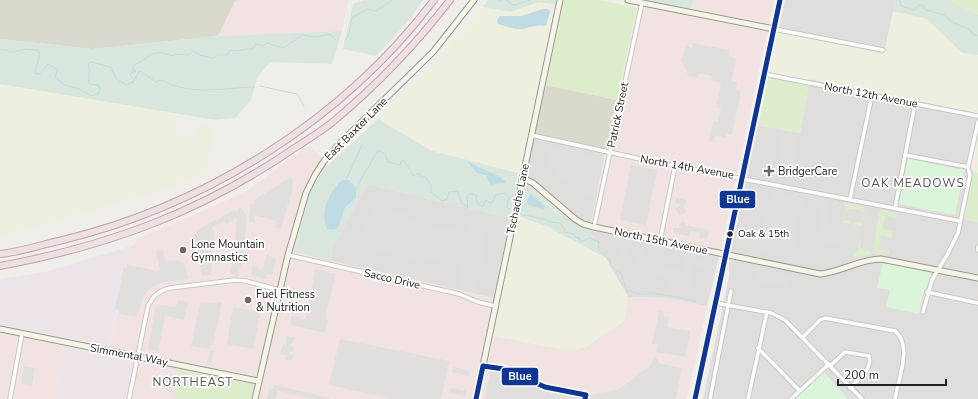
<svg xmlns="http://www.w3.org/2000/svg" width="978" height="399" viewBox="0 0 978 399" font-family="'Nunito Sans',sans-serif">
<style>
.residential{fill:#dfdedc}
.commercial{fill:#f1e3e1}
.industrial{fill:#ede4e9}
.construction{fill:#d9d9cd}
.farmland{fill:#efefdf}
.grass{fill:#ddeccb}
.wetland{fill:#d9e6de}
.park{fill:#daf5da}
.parking{fill:#e0dfde}
.water{fill:#bfdbe3}
.lines{fill:none;stroke-linecap:round;stroke-linejoin:round}
.stream{stroke:#bfdbe3;stroke-width:1}
.street-casing{stroke:#c9c8c7;stroke-width:5.5}
.secondary-casing{stroke:#999a82;stroke-width:7}
.highway-casing{stroke:#c5a2ac;stroke-width:8}
.street{stroke:#fdfcfc;stroke-width:3.5}
.secondary{stroke:#f4f4ed;stroke-width:5}
.highway{stroke:#ece0e2;stroke-width:6}
.bus-1-casing{stroke:#fff;stroke-width:8}
.bus-1{stroke:#0e3692;stroke-width:5}
.poi-dot{fill:#6a6968;stroke:#fff;stroke-width:1.5}
.bus-dot{fill:#222;stroke:#fff;stroke-width:1.5}
.labels{text-anchor:middle;dominant-baseline:central;stroke-width:3.5;stroke-linejoin:round;paint-order:stroke}
.bus-label{font-size:10px;fill:#222;stroke:#fff;text-anchor:start}
.street-label{font-size:11px;fill:#222;stroke:#fff}
.poi-label{font-size:11px;fill:#222;stroke:#fff;text-anchor:start}
.neighbourhood-label{font-size:12px;letter-spacing:1px;fill:#555;stroke:#fff}
.line-badge{stroke:#fff;stroke-width:1.5}
.badge-label{font-size:11px;text-anchor:middle;font-weight:bold;fill:#fff}
</style>
<rect width="100%" height="100%" fill="#f0eeeb"/>
<g class="residential">
<polygon points="785,0 896,0 884,54 778,32"/>
<polygon points="810,79 978,113 978,132 971,167 973,172 964,219 978,222 978,399 703,399 729,277 729,260 758,125 800,133"/>
<polygon points="534,136 605,153 590,230 719,257 707,306 668,298 628,297 589,230 578,227 565,219 525,182"/>
<polygon points="368,184 510,218 494,298 330,261 333,246"/>
</g>
<g class="commercial">
<polygon points="238,0 348,0 342,31 218,36 235,1"/>
<polygon points="639,0 691,9 693,0 774,0 719,257 589,230"/>
<polygon points="309,145 329,164 323,170 294,252 494,298 472,399 251,399 254,384 179,368 173,399 127,399 135,359 108,354 131,246 141,237 212,207 248,190"/>
<polygon points="628,297 668,298 707,306 687,399 481,399 494,336 564,350 624,321"/>
<polygon points="0,324 65,338 53,399 0,399"/>
</g>
<g class="industrial">
<polygon points="131,246 109,347 0,324 0,279 45,272"/>
<polygon points="64,345 135,359 127,399 53,399"/>
</g>
<g class="construction">
<polygon points="0,0 238,0 235,1 218,36 92,49 0,39"/>
<polygon points="546,85 617,100 605,153 534,136"/>
</g>
<g class="farmland">
<polygon points="539,2 555,5 518,173 432,151 378,119 430,67 483,7 511,12"/>
<polygon points="893,11 927,19 962,53 978,55 978,113 770,71 778,32 884,54"/>
<polygon points="0,85 179,114 176,133 196,137 198,125 213,127 207,174 160,191 0,237"/>
<polygon points="978,132 978,173 973,172 971,167"/>
<polygon points="518,216 548,227 606,258 628,297 624,321 586,347 576,350 564,350 494,336"/>
</g>
<g class="grass">
<polygon points="564,0 600,0 637,8 617,100 546,85"/>
<polygon points="949,0 978,0 978,15"/>
<polygon points="769,75 809,83 800,133 758,125"/>
<polygon points="973,172 978,173 978,222 964,219"/>
<polygon points="844,203 865,207 862,226 853,225 854,222 862,222 864,213 859,210 847,209 844,220 851,221 851,224 843,223 846,210"/>
<polygon points="880,210 897,213 896,218 886,215 882,229 891,231 893,229 891,238 881,235 879,249 887,251 889,249 889,254 872,253"/>
<polygon points="860,240 861,240 860,248 870,251 871,254 854,258 853,252 857,252 859,256 857,252"/>
<polygon points="179,368 254,384 251,399 173,399"/>
</g>
<g class="wetland">
<polygon points="364,0 423,0 407,23 376,56 343,49 353,4"/>
<polygon points="488,0 556,0 555,5 539,2 511,12 483,7"/>
<polygon points="643,0 693,0 691,9"/>
<polygon points="896,0 949,0 978,15 978,55 962,53 927,19 893,11"/>
<polygon points="342,31 332,64 270,62 257,78 251,100 235,118 215,120 0,84 0,39 92,49 218,36"/>
<polygon points="378,119 432,151 518,173 510,218 368,184 333,246 330,261 294,252 310,192 323,170"/>
<path d="M525,182C544,200 563,224 589,230L606,258L548,227L518,216Z"/>
</g>
<g class="park">
<polygon points="908,159 964,170 955,215 899,204"/>
<polygon points="883,262 930,271 931,277 923,294 919,314 886,307 890,290 877,288"/>
<polygon points="823,371 848,399 794,399"/>
</g>
<g class="parking">
<polygon points="693,43 729,50 728,55 736,59 732,80 737,82 736,90 741,91 732,135 727,134 726,138 715,136 714,142 709,141 713,121 718,122 721,108 716,107 721,83 711,81 712,76 700,73 698,78 689,76 681,61 686,46 692,48"/>
<polygon points="783,135 798,138 791,177 776,174"/>
<polygon points="551,146 603,157 594,199 583,197 585,187 568,183 557,174 558,169 546,167"/>
<polygon points="631,165 657,170 646,225 620,220"/>
<polygon points="291,177 294,183 291,186 293,187 281,229 275,227 277,221 254,215 255,223 249,222 250,204 255,204 254,200"/>
<polygon points="771,191 803,198 791,258 759,252"/>
<polygon points="676,198 686,200 684,209 686,212 680,216 675,209 681,205 675,203"/>
<polygon points="823,203 829,204 826,220 858,227 858,231 861,231 856,253 853,253 853,255 846,254 847,248 818,242 818,238 816,238"/>
<polygon points="240,207 247,215 244,251 238,276 229,273 237,251 238,242 235,241 237,218 226,224 225,221 212,227 212,230 215,230 211,275 202,276 194,235 197,234 196,230 235,210 236,212"/>
<polygon points="380,208 410,214 408,221 463,232 462,235 466,236 469,226 473,227 474,223 486,226 486,229 488,229 477,288 475,288 474,291 461,288 462,284 458,283 461,264 438,262 438,260 418,256 417,260 365,248 365,246 359,245 361,232 374,210 379,211"/>
<polygon points="683,221 686,225 709,230 707,240 699,238 700,233 696,232 690,231 689,236 673,233 673,228 681,228 679,224"/>
<polygon points="624,243 629,251 638,245 650,263 683,270 686,257 690,257 705,260 704,269 693,267 689,287 685,286 685,289 668,285 669,277 642,270 631,252 622,258 615,249"/>
<polygon points="163,250 165,261 178,260 185,264 188,279 160,283 153,286 144,295 137,317 119,314 120,310 115,309 124,268 127,268 127,265 154,270 154,272 160,271 156,251"/>
<polygon points="267,254 276,259 272,275 268,274 266,279 251,275 253,266 263,269"/>
<polygon points="315,269 336,274 325,319 328,320 325,333 290,325 292,316 306,319"/>
<polygon points="760,269 791,276 788,287 754,281 756,272 759,273"/>
<polygon points="178,300 188,301 184,320 165,316 158,351 148,349 156,307 159,308 160,305 176,307"/>
<polygon points="222,302 213,345 210,345 209,349 191,346 200,304"/>
<polygon points="233,307 260,312 253,349 227,344"/>
<polygon points="659,311 664,312 663,316 669,317 667,327 690,331 685,357 656,352 658,345 652,344"/>
<polygon points="286,336 295,338 290,346 294,347 292,352 290,352 289,354 293,355 292,361 285,359 285,355 280,354 283,344 286,345"/>
<polygon points="340,339 449,361 441,399 393,399 329,385"/>
<polygon points="210,350 214,351 211,364 207,363"/>
<polygon points="656,357 660,364 682,368 676,399 589,399 590,395 610,392 621,388 648,367"/>
<polygon points="24,366 35,368 32,385 21,383"/>
<polygon points="453,367 470,371 469,376 452,372"/>
<polygon points="491,367 504,369 545,387 581,394 581,399 485,399"/>
<polygon points="274,385 331,398 330,399 313,399 278,391 276,399 267,399 269,388 273,389"/>
<polygon points="451,388 466,391 465,396 450,393"/>
</g>
<g class="water">
<path d="M543,9H548L550,11L546,26C536,24 530,28 521,29C513,29 505,26 498,24L497,20L500,16H521Z"/>
<polygon points="468,162 499,176 506,182 490,185 486,175 477,173"/>
<path d="M342,180H349L356,189V198L345,207L339,226L334,230L327,229C319,212 330,191 342,180Z"/>
<polygon points="531,194 545,206 544,209 528,205 527,200"/>
</g>
<g class="lines">
<g class="stream">
<polyline points="499,0 502,0"/>
<polyline points="506,0 511,4 515,5 530,0"/>
<polyline points="900,0 901,6 914,10 920,5 923,5 926,10 944,15 952,22 969,29 973,34 978,36"/>
<polyline points="345,41 349,34 352,18 367,9 376,11 392,0"/>
<path d="M0,49L13,52L25,49L37,50L40,54L35,72L36,74H39L48,64L58,70L55,76C65,87 64,85 77,88C82,90 87,94 92,96L98,94L100,89L98,85L89,84C88,76 91,74 88,65L90,62L111,67L116,78L126,85L133,82L140,71L156,82L161,80C191,96 222,88 255,87"/>
<path d="M133,79L130,74L136,71L132,69L134,65C153,57 148,48 174,56L175,54L188,55L193,51L199,55L213,58L217,55H227L230,50C239,52 245,48 253,49L256,44L262,46L267,43L283,48L303,35L316,37L330,34L336,40"/>
<polyline points="260,86 297,94 304,107"/>
<polyline points="346,180 362,145"/>
<polyline points="355,190 378,150 385,154 388,162 400,165 401,161 404,161 414,176 419,173 421,177 425,177 431,184 431,192 442,201 447,199 449,192 458,191 461,202 468,208 467,197 470,193 477,196 476,199 479,206 483,206 486,200 490,203 494,201 495,195 505,193 509,197 507,207 510,210"/>
<path d="M520,213L522,215C531,215 537,219 546,219L550,222L560,223L565,229L564,232L574,234L575,237L579,238L581,242L589,238L599,242L598,249L610,261L609,265L621,273L626,289C642,298 643,292 657,294C670,295 682,298 695,301"/>
</g>
<defs>
<g id="street">
<polyline points="774,29 883,50"/>
<polyline points="764,74 978,116"/>
<polyline points="531,135 645,160 960,221"/>
<polyline points="905,155 968,167"/>
<polyline points="850,199 872,95"/>
<polyline points="895,208 915,104"/>
<polyline points="594,227 642,3"/>
<polyline points="660,241 675,166"/>
<polyline points="978,247 978,250"/>
<polyline points="288,255 459,294 478,302 495,306"/>
<polyline points="927,292 978,303"/>
<polyline points="716,303 771,313 785,320 862,399"/>
<polyline points="923,312 932,280 947,255 958,233 970,175 968,167 978,122"/>
<path d="M803,337L820,320L825,318L895,331C913,345 898,380 895,399"/>
<polyline points="758,348 799,390"/>
<path d="M830,366L845,352L869,356C873,370 858,379 850,388"/>
<polyline points="10,399 22,334"/>
<path d="M129,399L148,306C153,296 158,291 170,288L235,280L246,281L279,290"/>
<polyline points="710,399 731,291"/>
<polyline points="748,399 767,312"/>
<polyline points="791,399 829,364"/>
</g>
<g id="secondary">
<polyline points="628,0 774,29"/>
<path d="M522,178L533,183L575,219L583,224L594,227L820,274C841,272 860,259 881,259L978,278"/>
<polyline points="0,329 258,381"/>
<polyline points="255,399 288,255 306,193 315,175 324,161 340,143 433,52 474,0"/>
<polyline points="476,399 560,0"/>
<polyline points="695,399 780,0"/>
</g>
<g id="highway">
<path d="M0,254C20,252 40,245 59,241C206,206 343,120 434,0"/>
<path d="M0,266C108,246 201,212 293,149C307,140 322,131 335,120C378,84 416,44 450,0"/>
</g>
</defs>
<use href="#street" class="street-casing"/>
<use href="#secondary" class="secondary-casing"/>
<use href="#highway" class="highway-casing"/>
<use href="#street" class="street"/>
<use href="#secondary" class="secondary"/>
<use href="#highway" class="highway"/>
<defs>
<g id="bus-1">
<polyline points="476,399 483,366 504,369 545,387 586,395 585,399"/>
<polyline points="695,399 780,0"/>
</g>
</defs>
<use href="#bus-1" class="bus-1-casing"/>
<use href="#bus-1" class="bus-1"/>
</g>
<g class="poi-dot">
<path d="M767 165h4v4h4v4h-4v4h-4v-4h-4v-4h4z"/>
<circle cx="183" cy="250" r="4"/>
<circle cx="248" cy="300" r="4"/>
</g>
<circle class="bus-dot" cx="730" cy="234" r="3.5"/>
<g class="labels">
<g class="bus-label">
<text x="738" y="234">Oak &amp; 15th</text>
</g>
<g class="street-label">
<text transform="translate(871 95) rotate(11)">North 12th Avenue</text>
<text transform="translate(618 115) rotate(-78)">Patrick Street</text>
<text transform="translate(356 129) rotate(-45)">East Baxter Lane</text>
<text transform="translate(687 167) rotate(10)">North 14th Avenue</text>
<text transform="translate(518 199) rotate(-78)">Tschache Lane</text>
<text transform="translate(661 241) rotate(12)">North 15th Avenue</text>
<text transform="translate(392 279) rotate(13)">Sacco Drive</text>
<text transform="translate(129 355) rotate(11)">Simmental Way</text>
</g>
<g class="poi-label">
<text x="778" y="171">BridgerCare</text>
<text x="191" y="244">Lone Mountain<tspan x="191" dy="13">Gymnastics</tspan></text>
<text x="256" y="294">Fuel Fitness<tspan x="256" dy="13">&amp; Nutrition</tspan></text>
</g>
<g class="neighbourhood-label">
<text x="913" y="183">OAK MEADOWS</text>
<text x="193" y="382">NORTHEAST</text>
</g>
</g>
<g class="line-badge">
<rect x="719" y="190" width="37" height="19" rx="4" fill="#0e3692"/>
<rect x="501" y="367" width="38" height="19" rx="4" fill="#0e3692"/>
</g>
<g class="badge-label">
<text x="738" y="203">Blue</text>
<text x="520" y="380">Blue</text>
</g>
<path d="M838 379v6h108v-6" fill="none" stroke="#222222" stroke-width="2"/>
<text x="844" y="379" font-size="12" fill="#222222" stroke="#ffffff" stroke-width="3" paint-order="stroke">200 m</text>
</svg>
